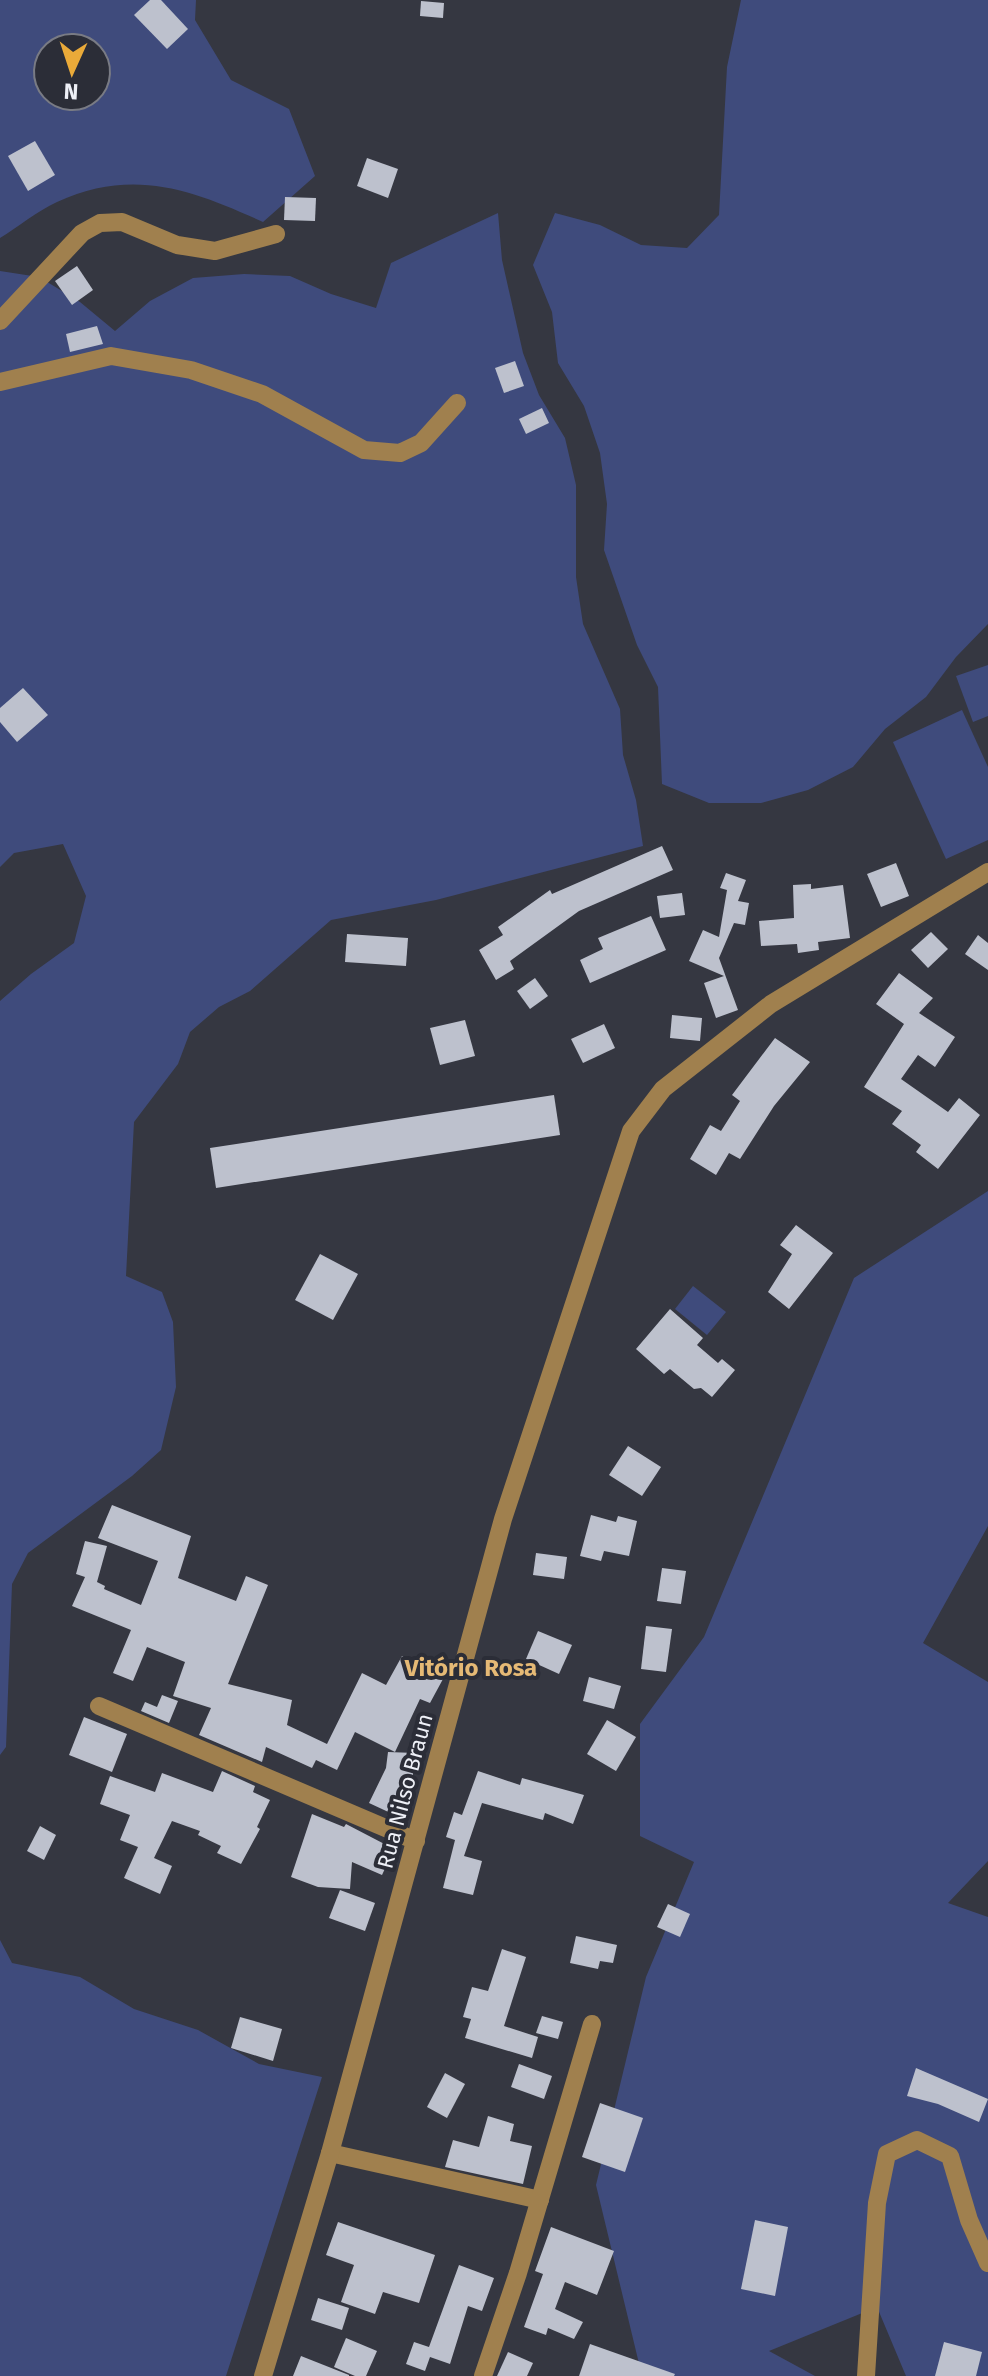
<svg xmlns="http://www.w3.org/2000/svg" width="988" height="2376" viewBox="0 0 988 2376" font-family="'Fira Sans',sans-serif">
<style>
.green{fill:#3f4b7c;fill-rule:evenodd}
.building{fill:#bdc1cd}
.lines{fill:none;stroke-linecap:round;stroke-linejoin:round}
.minor{stroke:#a0804e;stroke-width:18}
.labels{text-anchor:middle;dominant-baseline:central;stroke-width:8;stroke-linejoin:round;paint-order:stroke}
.street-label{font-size:22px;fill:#eef0f7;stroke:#2b2d37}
.neighbourhood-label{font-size:24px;font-weight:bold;fill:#e5b975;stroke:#2b2d37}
</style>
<rect width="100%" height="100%" fill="#353741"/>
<g class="green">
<path d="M0,0H196L195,20L231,80L289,109L315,176L263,222C193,190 133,167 57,202C37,211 18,227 0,238ZM48,48H96V96H48Z"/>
<polygon points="741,0 988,0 988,624 956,657 926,697 885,729 853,767 808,790 761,803 709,803 662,784 658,687 637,645 604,550 607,504 600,453 584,406 558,363 552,312 533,265 555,213 600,225 641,245 687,248 719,215 727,67"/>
<polygon points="498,213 502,260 523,353 539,395 565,438 576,485 576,577 583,624 620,709 623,755 636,800 643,846 436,900 331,920 250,991 219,1007 190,1032 178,1064 134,1122 126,1276 162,1292 173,1322 176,1387 161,1450 132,1476 28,1553 12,1584 6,1747 0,1755 0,1001 31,974 74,943 86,896 63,844 14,853 0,867 0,271 39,277 80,302 115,331 150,301 193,278 244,274 290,276 331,294 376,308 391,263"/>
<polygon points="988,665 988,716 973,722 956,676"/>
<polygon points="962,710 988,767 988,840 946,859 893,742"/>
<polygon points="988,1191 988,1526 923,1643 988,1682 988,1861 948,1903 988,1917 988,2376 906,2376 877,2307 769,2351 815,2376 642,2376 596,2185 646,1977 694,1862 640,1836 640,1724 704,1637 854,1278"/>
<polygon points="693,1286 726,1312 707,1335 675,1309"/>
<polygon points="0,1940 12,1963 80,1977 134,2009 198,2030 259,2064 322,2077 226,2376 0,2376"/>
</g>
<g class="building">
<polygon points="150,0 161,0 188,29 167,49 134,15"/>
<polygon points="421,1 444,3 443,18 420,16"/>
<polygon points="35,141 55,175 28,191 8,156"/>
<polygon points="367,158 398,169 388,198 357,186"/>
<polygon points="285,197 316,198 315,221 284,220"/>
<polygon points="77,266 93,290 72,305 55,281"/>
<polygon points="97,326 103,344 70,352 66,334"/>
<polygon points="515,361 524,386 504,393 495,368"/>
<polygon points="542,408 549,423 526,434 519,419"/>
<polygon points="23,688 48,715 17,742 0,722 0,708"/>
<polygon points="662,846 673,870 579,911 510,961 514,969 496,980 479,950 503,935 498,927 550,890 552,894"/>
<polygon points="896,863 909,896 881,907 867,874"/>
<polygon points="726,873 746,880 738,901 749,903 745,925 734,923 719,958 738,1010 716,1018 704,983 724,976 689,961 703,930 719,937 727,890 720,888"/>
<polygon points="811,884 811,889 843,885 850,938 818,942 819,950 798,953 797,944 761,946 759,921 794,918 793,885"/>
<polygon points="682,893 685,915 660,918 657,896"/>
<polygon points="651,916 666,950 590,983 580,960 603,949 598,938"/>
<polygon points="931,932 948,949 928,968 911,950"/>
<polygon points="347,934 408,938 406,966 345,962"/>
<polygon points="978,935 988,943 988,970 965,954"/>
<polygon points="899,973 933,998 919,1013 955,1037 935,1067 918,1055 901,1079 948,1112 959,1098 980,1115 938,1169 916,1152 921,1145 892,1124 902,1111 864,1087 904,1024 876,1004"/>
<polygon points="535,978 548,996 530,1009 517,991"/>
<polygon points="672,1015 702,1018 700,1041 670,1038"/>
<polygon points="465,1020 475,1056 440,1065 430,1028"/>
<polygon points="604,1024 615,1048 583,1063 571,1039"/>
<polygon points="775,1038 810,1062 774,1106 740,1159 729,1153 716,1175 690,1159 710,1125 721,1131 740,1101 732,1095"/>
<polygon points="554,1095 560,1135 216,1188 210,1148"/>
<polygon points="796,1225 833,1253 789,1309 768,1292 792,1254 780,1245"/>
<polygon points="320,1254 358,1274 333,1320 295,1300"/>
<polygon points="670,1309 703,1338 697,1345 718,1363 722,1359 735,1370 712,1397 701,1388 694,1389 670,1369 664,1374 636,1349"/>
<polygon points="628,1446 661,1467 642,1496 609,1475"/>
<polygon points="112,1505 191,1536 178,1578 236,1601 246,1576 268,1585 228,1684 292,1700 287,1725 327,1744 362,1673 386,1685 402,1656 443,1679 430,1703 420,1699 395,1752 355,1732 337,1770 316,1760 312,1768 266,1747 262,1762 199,1735 211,1708 173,1696 185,1662 147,1647 133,1681 113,1673 131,1630 72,1606 85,1577 76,1574 85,1541 107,1546 97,1582 105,1586 104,1589 141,1605 158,1561 98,1538"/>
<polygon points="591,1515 616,1522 618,1516 637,1521 629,1556 604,1551 601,1561 580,1556"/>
<polygon points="536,1553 567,1557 564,1579 533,1575"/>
<polygon points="662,1568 686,1571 681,1604 657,1601"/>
<polygon points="646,1626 672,1629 666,1672 641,1669"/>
<polygon points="538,1631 572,1645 559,1674 526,1659"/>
<polygon points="589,1677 621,1686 614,1709 583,1701"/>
<polygon points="162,1695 178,1701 169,1723 141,1711 145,1702 157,1707"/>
<polygon points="84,1717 127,1734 112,1772 69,1755"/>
<polygon points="607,1720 636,1737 616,1771 587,1754"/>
<polygon points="388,1752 415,1753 412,1784 397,1816 369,1803 386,1768"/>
<polygon points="222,1771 255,1786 253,1792 270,1800 257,1827 260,1829 241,1864 217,1853 221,1846 198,1835 200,1831 172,1821 154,1858 172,1866 160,1894 124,1878 138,1847 120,1840 130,1815 100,1804 110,1776 155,1792 162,1773 213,1792"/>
<polygon points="478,1771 520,1785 522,1778 584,1795 573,1824 545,1813 543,1820 482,1803 464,1856 482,1861 473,1895 443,1888 455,1840 446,1837 454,1812 462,1815"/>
<polygon points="312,1814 344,1827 346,1824 394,1849 382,1875 352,1862 350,1889 318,1887 291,1877"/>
<polygon points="40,1826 56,1835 44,1860 27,1851"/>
<polygon points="340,1890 375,1903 365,1931 329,1918"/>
<polygon points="668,1904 690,1914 680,1937 657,1927"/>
<polygon points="576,1936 617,1945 613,1963 600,1961 598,1969 570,1963"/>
<polygon points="502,1949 526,1957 504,2026 538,2037 532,2058 465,2038 471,2019 463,2017 472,1987 488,1991"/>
<polygon points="542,2016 563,2022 558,2039 536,2033"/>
<polygon points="240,2017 282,2029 273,2061 231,2048"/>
<polygon points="519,2064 552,2076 544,2099 511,2087"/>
<polygon points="916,2068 988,2099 979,2122 938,2104 907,2096"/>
<polygon points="445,2073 465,2084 447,2118 427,2107"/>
<polygon points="600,2103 643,2118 625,2172 582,2157"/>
<polygon points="488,2116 514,2124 510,2141 532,2146 523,2184 445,2167 453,2140 479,2147"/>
<polygon points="755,2220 788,2227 775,2296 741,2289"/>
<polygon points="338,2222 435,2255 419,2303 383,2292 375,2314 341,2302 354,2265 326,2255"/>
<polygon points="551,2227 614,2251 597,2295 565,2282 555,2309 583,2322 574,2339 548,2328 546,2335 524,2327 543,2274 535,2271"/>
<polygon points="459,2265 494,2278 482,2311 468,2306 450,2364 430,2357 425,2371 406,2364 414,2342 429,2347"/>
<polygon points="318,2298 349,2308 342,2330 311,2320"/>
<polygon points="346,2338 377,2351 366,2376 355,2376 334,2367"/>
<polygon points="944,2342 982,2352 976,2376 935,2376"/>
<polygon points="590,2344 675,2374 674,2376 579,2376"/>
<polygon points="508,2352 533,2363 527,2376 497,2376"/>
<polygon points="301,2356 349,2375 349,2376 293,2376"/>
</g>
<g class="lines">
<g class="minor">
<polyline points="0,321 82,233 100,223 122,222 177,245 215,251 276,234"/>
<polyline points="0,382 111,356 191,370 262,394 364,450 400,453 421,443 457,403"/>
<polyline points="99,1706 416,1841"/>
<polyline points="330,2153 540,2200"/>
<polyline points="263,2376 330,2153 503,1519 631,1131 663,1089 771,1004 988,872"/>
<polyline points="483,2376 518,2273 592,2024"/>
<polyline points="866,2376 877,2203 887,2154 917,2140 950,2156 969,2220 988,2263"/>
</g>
</g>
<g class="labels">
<g class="street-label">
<text transform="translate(405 1791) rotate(-75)">Rua Nilso Braun</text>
</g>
<g class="neighbourhood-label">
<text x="471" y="1668">Vitório Rosa</text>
</g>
</g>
<g transform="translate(72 72) rotate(183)"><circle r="38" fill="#2b2d37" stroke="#797b84" stroke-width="2"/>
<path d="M0-6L14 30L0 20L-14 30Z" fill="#eaaa39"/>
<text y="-12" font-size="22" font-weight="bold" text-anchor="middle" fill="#eef0f7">N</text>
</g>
</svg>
